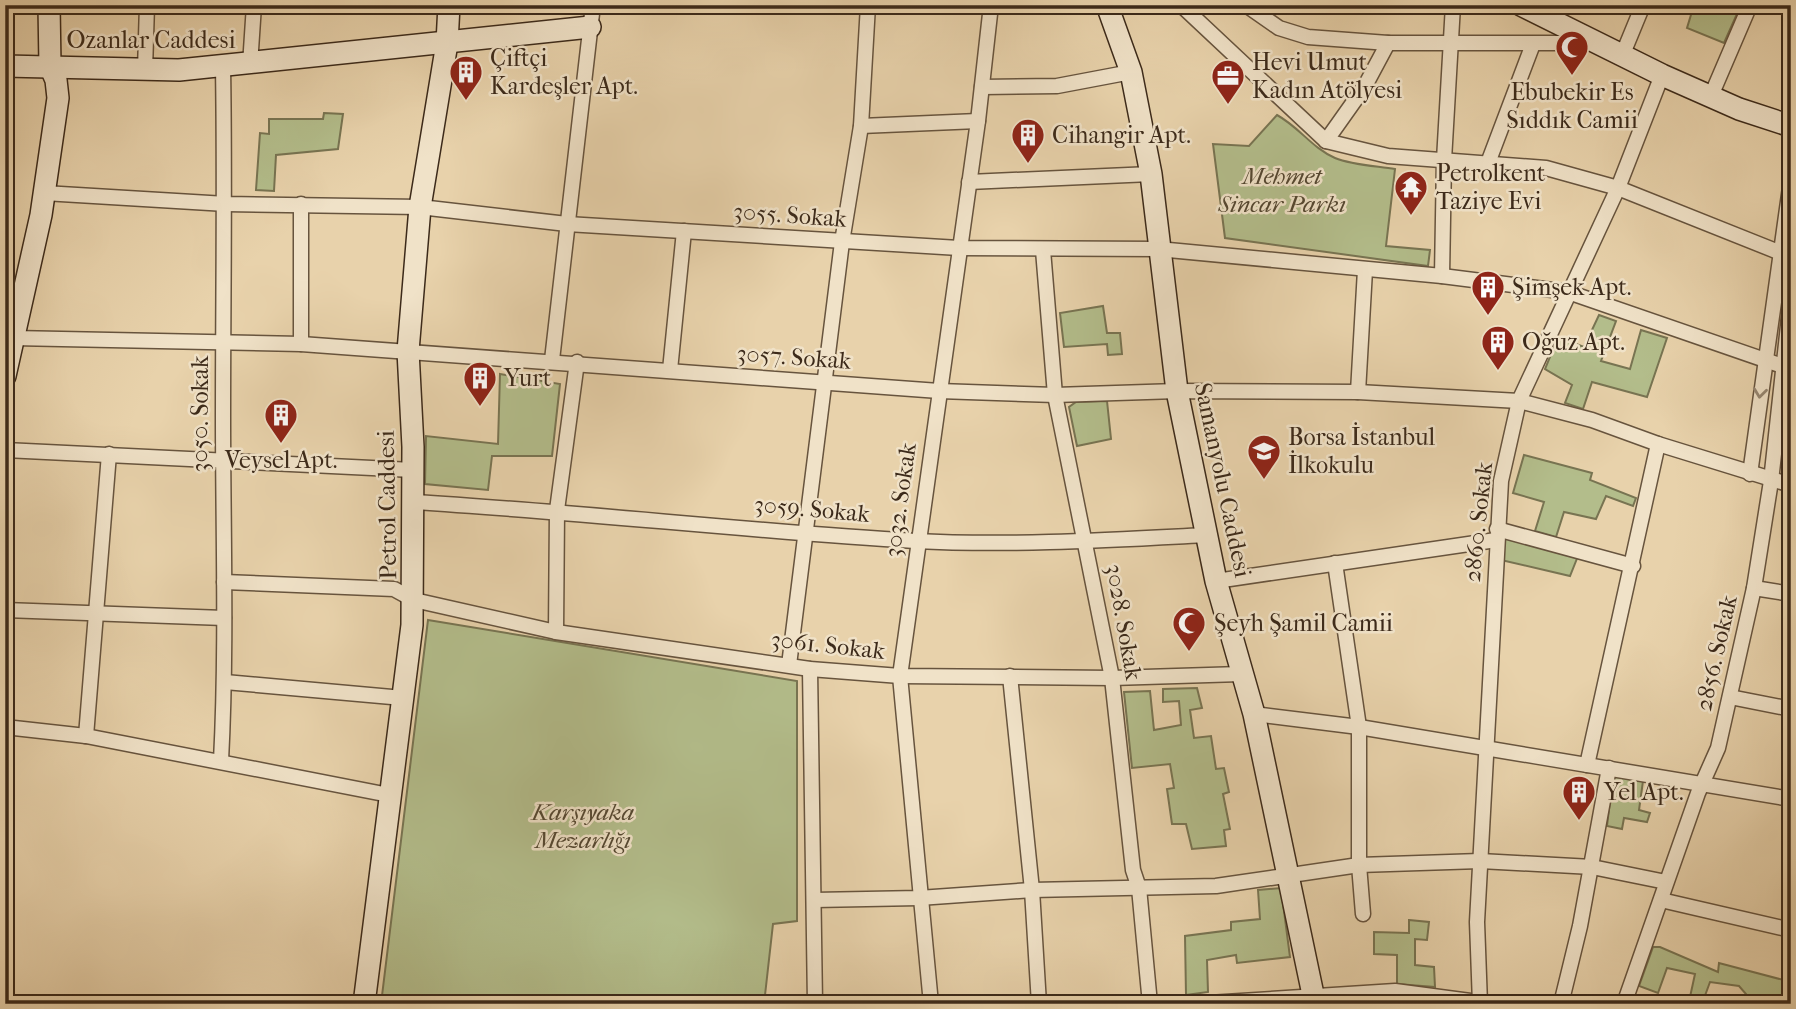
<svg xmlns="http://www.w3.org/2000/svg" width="1796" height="1009" viewBox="0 0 1796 1009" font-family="'IM FELL French Canon',serif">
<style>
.green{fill:#b3bd8b;stroke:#787452;stroke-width:2}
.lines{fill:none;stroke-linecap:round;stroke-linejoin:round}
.street-casing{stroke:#67543e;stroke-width:17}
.secondary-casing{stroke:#3c2a1a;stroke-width:24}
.street{stroke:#f0e2c8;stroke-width:14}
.secondary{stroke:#f0e2c8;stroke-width:21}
.oneway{stroke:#968671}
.labels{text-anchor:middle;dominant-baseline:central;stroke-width:5;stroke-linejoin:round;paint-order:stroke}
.street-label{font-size:24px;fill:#3c2a1a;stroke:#f0e2c8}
.poi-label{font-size:24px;fill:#3c2a1a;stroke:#f0e2c8;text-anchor:start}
.park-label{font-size:24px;font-style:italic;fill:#544731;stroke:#f0e2c8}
</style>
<rect width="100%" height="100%" fill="#e8d2ab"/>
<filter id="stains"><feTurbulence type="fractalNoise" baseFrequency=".00286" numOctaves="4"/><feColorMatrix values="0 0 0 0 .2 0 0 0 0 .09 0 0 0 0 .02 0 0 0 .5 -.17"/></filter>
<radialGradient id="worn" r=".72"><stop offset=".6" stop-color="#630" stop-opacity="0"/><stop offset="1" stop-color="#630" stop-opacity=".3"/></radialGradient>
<g class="green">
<polygon points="1694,5 1741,5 1724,43 1687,28"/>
<polygon points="324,113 343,114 338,149 276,155 274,191 256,190 260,133 269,134 269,119 323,119"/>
<path d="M1277,115C1299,127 1312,148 1335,158C1352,165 1376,166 1395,169L1386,246L1430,250L1428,266L1225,238L1213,144L1249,146Z"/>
<polygon points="1103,306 1107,333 1120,333 1122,354 1108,355 1107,344 1064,347 1060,313"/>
<polygon points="1599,315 1616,321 1601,361 1630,369 1641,330 1667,338 1647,397 1592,382 1583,409 1565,403 1572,385 1545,369 1558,337 1584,347"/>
<polygon points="500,374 560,384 552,456 492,456 488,490 425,484 426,436 498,444"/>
<polygon points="1107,401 1111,439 1077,446 1069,407 1076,402"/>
<polygon points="1524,455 1592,473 1590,480 1636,498 1633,506 1606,496 1596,519 1564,512 1556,537 1535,531 1544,502 1513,493"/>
<polygon points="1505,537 1578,556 1570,576 1501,560"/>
<polygon points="428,620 797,681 797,921 773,924 764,1004 381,1004"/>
<polygon points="1197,688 1202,708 1190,710 1194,738 1211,736 1216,769 1224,768 1229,792 1223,794 1230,829 1224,830 1226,846 1192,849 1186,824 1172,824 1167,789 1174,788 1170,764 1132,768 1124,692 1150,691 1154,730 1181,725 1179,701 1163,702 1163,689"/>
<polygon points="1613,776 1643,781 1639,810 1650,813 1647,822 1624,818 1622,829 1607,826"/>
<polygon points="1281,888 1290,957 1237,963 1236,955 1207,960 1208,992 1186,995 1185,936 1231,930 1231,922 1260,919 1258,890"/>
<polygon points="1409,920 1429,922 1427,940 1415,939 1415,965 1434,967 1435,987 1397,984 1397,955 1374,954 1374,932 1409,933"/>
<polygon points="1653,947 1660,947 1718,972 1719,963 1791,982 1791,1004 1744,1001 1746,994 1739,986 1710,982 1703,1001 1690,997 1695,974 1667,968 1658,993 1639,986"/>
</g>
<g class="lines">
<defs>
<g id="street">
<polyline points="1181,5 1326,141 1388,156 1546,168 1618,188 1791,257"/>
<polyline points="1246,5 1279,28 1308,37 1388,43 1593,43"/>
<polyline points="1622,56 1643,5"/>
<polyline points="250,65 254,5"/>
<polyline points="145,70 147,5"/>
<polyline points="982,87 1057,86 1131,72"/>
<polyline points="1711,96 1750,5"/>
<polyline points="861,126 978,121"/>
<polyline points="1326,141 1365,86 1388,43"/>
<polyline points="1488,163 1533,44"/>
<polyline points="969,182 1151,174"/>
<polyline points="44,193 226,204 420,207 567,224 959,248 1158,249 1442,276 1568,292 1791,369"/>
<polyline points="301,204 301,344"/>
<polyline points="1043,250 1055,395 1112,678 1133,870 1139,888 1150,1004"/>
<polyline points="1442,276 1444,160 1453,5"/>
<polyline points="13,338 301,344 939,391 1055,395 1177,391 1358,392 1519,401 1592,420 1658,444 1791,485"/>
<polyline points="552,360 593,5"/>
<polyline points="670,370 684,231"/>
<polyline points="1358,392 1365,270"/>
<polyline points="5,450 413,470"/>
<polyline points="1750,474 1791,180"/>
<path d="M413,502C581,512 748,531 915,541C1012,546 1110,540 1207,535"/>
<polyline points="1497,529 1633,566"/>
<polyline points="1335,563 1359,727 1359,865 1363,914"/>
<polyline points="1216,581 1496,540"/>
<polyline points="224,582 394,589 414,600 556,632 810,669 900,676 1112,678 1241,674"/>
<polyline points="1754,588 1791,594"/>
<polyline points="5,610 224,618"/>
<polyline points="556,632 557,510 577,362"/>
<polyline points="789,665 842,242 861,126 868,5"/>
<polyline points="810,669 815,1004"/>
<polyline points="1010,676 1032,890 1039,1004"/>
<polyline points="225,682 403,698"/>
<polyline points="1730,697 1791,709"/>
<polyline points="1254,714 1359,727 1791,799"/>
<polyline points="5,727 86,736 389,795"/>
<polyline points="86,736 109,454"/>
<path d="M221,761C227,646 223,531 223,417C223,300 225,184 223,67"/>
<polyline points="1587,765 1658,444"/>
<polyline points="814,900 919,898 1032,890 1216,886 1359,865 1480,861 1592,867 1666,882"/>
<polyline points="1661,900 1791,930"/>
<polyline points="931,1004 900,676 978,121 991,5"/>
<polyline points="1193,1004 1395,991 1493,1004"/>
<polyline points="1480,1004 1477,922 1501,481 1519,401 1618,188 1662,75"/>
<polyline points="1561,1004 1580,926 1609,768"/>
<polyline points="1624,1004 1698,793 1718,748 1754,588 1771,481 1791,298"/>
</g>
<g id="secondary">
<polyline points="1107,5 1131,72 1151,174 1177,391 1216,581 1254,714 1315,1004"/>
<polyline points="1521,5 1662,75 1739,109 1791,126"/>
<polyline points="5,66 179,70 590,27"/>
<polyline points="5,376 41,215 58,98 56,80 50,66 49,5"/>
<polyline points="364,1004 412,625 413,447 408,351 420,207 447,43 449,5"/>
</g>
</defs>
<use href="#street" class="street-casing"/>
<use href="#secondary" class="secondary-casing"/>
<use href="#street" class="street"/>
<use href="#secondary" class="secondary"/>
</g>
<defs><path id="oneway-chevron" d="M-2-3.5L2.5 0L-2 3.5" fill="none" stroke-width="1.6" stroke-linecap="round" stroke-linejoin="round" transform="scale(1.75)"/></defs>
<use class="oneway" href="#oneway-chevron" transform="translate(1760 393) rotate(97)"/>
<defs>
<symbol id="mosque-pin" viewBox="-11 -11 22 30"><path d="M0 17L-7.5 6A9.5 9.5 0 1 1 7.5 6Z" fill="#8f2418" stroke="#f0e2c8"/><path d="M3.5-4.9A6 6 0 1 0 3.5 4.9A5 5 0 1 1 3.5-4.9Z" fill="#fff"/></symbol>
<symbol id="building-pin" viewBox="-11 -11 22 30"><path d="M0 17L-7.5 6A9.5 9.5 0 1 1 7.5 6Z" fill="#8f2418" stroke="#f0e2c8"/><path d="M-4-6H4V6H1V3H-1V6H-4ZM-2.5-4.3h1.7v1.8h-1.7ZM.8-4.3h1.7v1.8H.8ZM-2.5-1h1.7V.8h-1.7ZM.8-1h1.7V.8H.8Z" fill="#fff"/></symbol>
<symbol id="office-pin" viewBox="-11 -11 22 30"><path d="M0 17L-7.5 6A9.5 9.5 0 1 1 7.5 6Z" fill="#8f2418" stroke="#f0e2c8"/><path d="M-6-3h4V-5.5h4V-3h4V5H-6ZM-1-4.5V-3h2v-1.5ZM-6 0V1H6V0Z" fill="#fff"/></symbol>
<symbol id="temple-pin" viewBox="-11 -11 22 30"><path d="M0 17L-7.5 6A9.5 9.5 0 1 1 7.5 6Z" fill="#8f2418" stroke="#f0e2c8"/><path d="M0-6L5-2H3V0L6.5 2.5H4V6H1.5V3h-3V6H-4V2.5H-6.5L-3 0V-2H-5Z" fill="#fff"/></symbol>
<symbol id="school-pin" viewBox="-11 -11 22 30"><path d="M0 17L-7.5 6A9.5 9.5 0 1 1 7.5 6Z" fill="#8f2418" stroke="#f0e2c8"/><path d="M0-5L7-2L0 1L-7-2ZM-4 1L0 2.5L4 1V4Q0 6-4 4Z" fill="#fff"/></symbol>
</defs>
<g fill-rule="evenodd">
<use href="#mosque-pin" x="1553" y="28" width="38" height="52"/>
<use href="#building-pin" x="447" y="53" width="38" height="52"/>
<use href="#office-pin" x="1209" y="57" width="38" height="52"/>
<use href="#building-pin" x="1009" y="116" width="38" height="52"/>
<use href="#temple-pin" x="1392" y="168" width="38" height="52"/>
<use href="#building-pin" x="1469" y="268" width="38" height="52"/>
<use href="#building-pin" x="1479" y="323" width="38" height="52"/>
<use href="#building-pin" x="461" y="359" width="38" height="52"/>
<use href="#building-pin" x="262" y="396" width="38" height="52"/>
<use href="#school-pin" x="1245" y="432" width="38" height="52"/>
<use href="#mosque-pin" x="1170" y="604" width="38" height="52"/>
<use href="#building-pin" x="1560" y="773" width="38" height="52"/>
</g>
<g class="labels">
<g class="street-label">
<text x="151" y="40">Ozanlar Caddesi</text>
<text transform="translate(790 215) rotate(4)">3055. Sokak</text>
<text transform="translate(794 357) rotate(4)">3057. Sokak</text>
<text transform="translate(200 414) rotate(-90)">3050. Sokak</text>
<text transform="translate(1223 480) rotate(78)">Samanyolu Caddesi</text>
<text transform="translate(900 500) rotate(-82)">3032. Sokak</text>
<text transform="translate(387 505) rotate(-91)">Petrol Caddesi</text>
<text transform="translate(812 509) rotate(5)">3059. Sokak</text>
<text transform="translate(1478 522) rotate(-84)">2860. Sokak</text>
<text transform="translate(1124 622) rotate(80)">3028. Sokak</text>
<text transform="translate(828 645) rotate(6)">3061. Sokak</text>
<text transform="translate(1716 653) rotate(-77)">2856. Sokak</text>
</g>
<g class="poi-label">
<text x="490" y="58">Çiftçi<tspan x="490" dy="28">Kardeşler Apt.</tspan></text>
<text x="1252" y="62">Hevi Umut<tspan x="1252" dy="28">Kadın Atölyesi</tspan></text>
<text x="1572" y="92" text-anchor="middle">Ebubekir Es<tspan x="1572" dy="28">Sıddık Camii</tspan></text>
<text x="1052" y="135">Cihangir Apt.</text>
<text x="1436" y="173">Petrolkent<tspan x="1436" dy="28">Taziye Evi</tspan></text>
<text x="1512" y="287">Şimşek Apt.</text>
<text x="1522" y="342">Oğuz Apt.</text>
<text x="504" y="378">Yurt</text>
<text x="1288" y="437">Borsa İstanbul<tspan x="1288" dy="28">İlkokulu</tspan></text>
<text x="281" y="460" text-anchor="middle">Veysel Apt.</text>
<text x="1214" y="623">Şeyh Şamil Camii</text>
<text x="1604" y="792">Yel Apt.</text>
</g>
<g class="park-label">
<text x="1282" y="176">Mehmet<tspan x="1282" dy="28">Sincar Parkı</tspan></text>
<text x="583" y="812">Karşıyaka<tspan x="583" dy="28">Mezarlığı</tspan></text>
</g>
</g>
<rect width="1796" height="1009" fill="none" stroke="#e8d2ab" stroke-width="28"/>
<rect x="7" y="7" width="1782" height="995" fill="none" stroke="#3c2a1a" stroke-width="3.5"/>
<rect x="14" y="14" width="1768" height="981" fill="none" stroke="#3c2a1a" stroke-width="2"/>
<rect width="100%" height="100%" filter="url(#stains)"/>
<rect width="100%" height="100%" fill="url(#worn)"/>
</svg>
